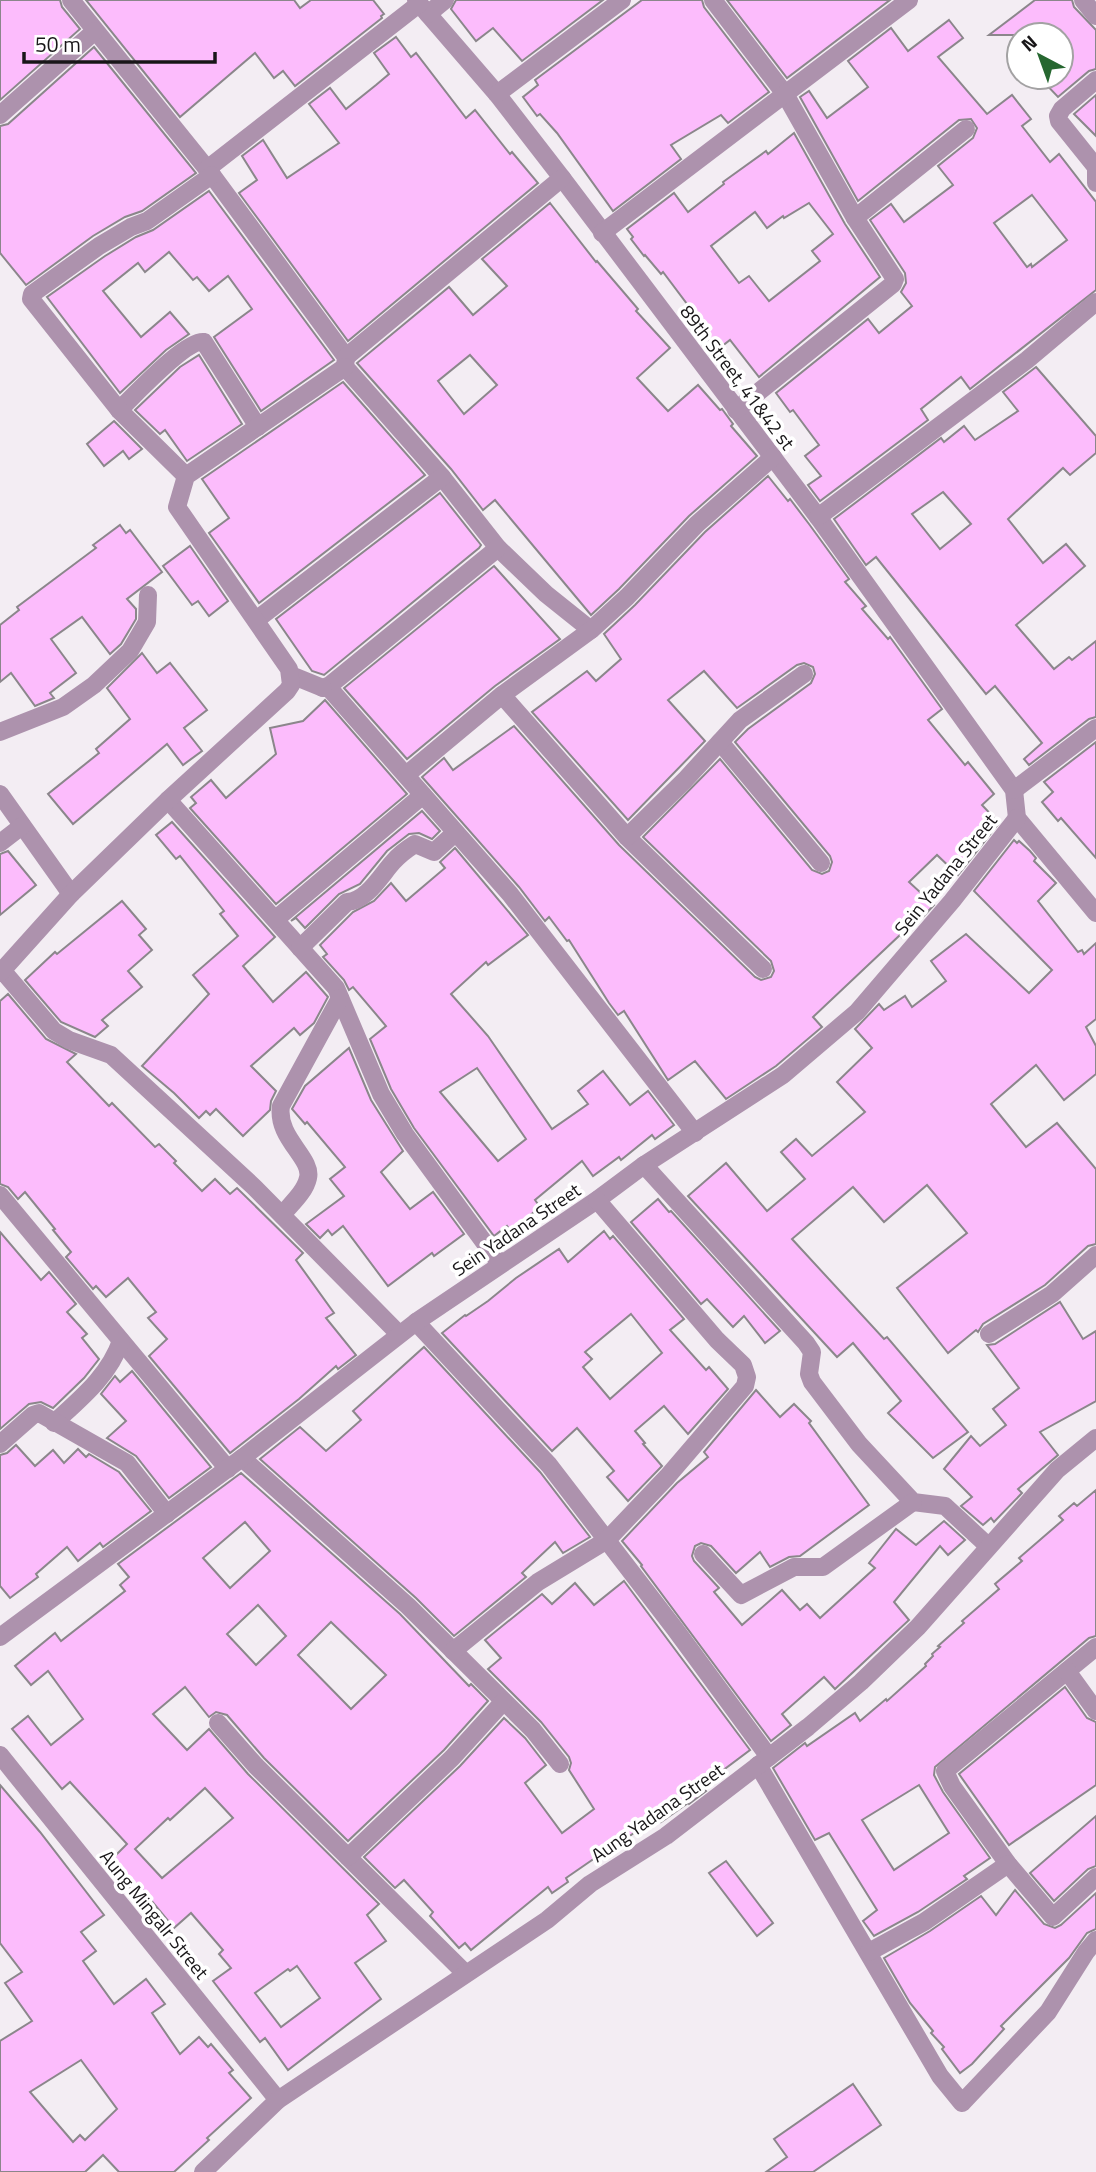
<svg xmlns="http://www.w3.org/2000/svg" width="1096" height="2172" viewBox="0 0 1096 2172" font-family="'Titillium Web',sans-serif">
<style>
.building{fill:#fcbcfc;stroke:#8b868b;stroke-width:2;fill-rule:evenodd}
.lines{fill:none;stroke-linecap:round;stroke-linejoin:round}
.minor{stroke:#ad92ad;stroke-width:18}
.labels{text-anchor:middle;dominant-baseline:central;stroke-width:7;stroke-linejoin:round;paint-order:stroke}
.street-label{font-size:19px;fill:#181618;stroke:#fff}
</style>
<rect width="100%" height="100%" fill="#f3edf3"/>
<g class="building">
<polygon points="0,0 60,0 62,7 80,29 0,100"/>
<polygon points="86,0 294,0 300,8 311,0 373,0 384,14 381,16 382,18 295,86 283,71 274,78 255,53 180,117"/>
<polygon points="456,0 603,0 522,61 493,28 476,41 451,9"/>
<polygon points="642,0 702,0 704,7 769,92 728,123 721,115 671,145 681,159 613,211 557,133 540,114 537,116 523,97 538,85 535,80"/>
<polygon points="727,0 890,0 787,78"/>
<polygon points="1035,0 1072,0 1074,7 1096,30 1096,69 1089,71 1058,97 1039,77 1061,77 1061,35 989,35"/>
<path d="M949,20L963,38L938,57L987,114L1012,95L1031,119L1022,126L1050,162L1059,154L1096,202V290L970,389L961,377L921,409L928,420L820,501L808,485L821,476L805,456L819,445L793,410L790,412L776,393L868,319L879,333L912,306L901,292L906,283L905,273L870,220L891,204L904,222L953,185L938,166L973,138L977,128L971,119L959,120L858,201L800,97L809,91L827,118L868,87L848,61L891,28L908,51ZM1032,195L1067,240L1032,267L1031,264L1027,267L994,223Z"/>
<polygon points="396,37 411,57 416,53 466,118 475,110 510,154 512,152 538,183 348,341 239,193 257,180 242,156 263,140 287,178 339,143 309,104 330,88 346,109 376,85 389,74 374,53"/>
<polygon points="94,47 196,173 142,211 125,217 93,236 26,285 0,253 0,126 8,124"/>
<polygon points="1096,95 1096,136 1074,114"/>
<path d="M794,133L845,224L880,277L759,377L730,340L717,350L693,319L696,316L663,272L661,274L645,255L644,256L631,239L633,237L627,229L674,193L688,212L724,184L723,182L766,151L768,154ZM809,203L833,234L812,251L820,261L769,301L749,276L739,283L711,246L755,212L767,228L783,216L784,218Z"/>
<polygon points="209,191 334,360 261,411 214,337 252,309 228,276 209,291 197,277 193,280 169,252 145,272 138,263 103,291 141,337 170,312 189,334 166,350 120,393 47,297 105,256 136,237 153,230"/>
<path d="M550,203L596,262L597,261L638,309L636,311L670,348L637,378L668,411L698,385L720,410L722,409L733,424L731,426L757,456L689,516L619,589L591,615L495,500L483,510L451,469L357,363L449,287L473,315L507,286L482,259ZM470,355L497,385L464,414L438,381Z"/>
<polygon points="199,355 242,424 187,461 165,430 160,434 135,410 180,367"/>
<path d="M1036,367L1096,436V453L1070,475L1063,468L1008,519L1043,563L1066,544L1085,566L1016,625L1054,669L1069,657L1072,660L1096,641V717L1089,719L1029,765L1024,759L1042,743L995,686L986,694L876,557L866,565L834,519L941,438L944,442L964,426L975,440L1018,411L1003,392ZM943,492L971,524L940,549L912,514Z"/>
<polygon points="343,382 425,475 259,603 209,533 229,518 202,479"/>
<polygon points="114,421 142,449 129,459 123,451 104,466 87,444"/>
<polygon points="768,476 788,501 790,499 809,524 849,579 845,582 866,606 862,609 888,639 890,637 942,709 928,720 965,765 968,762 994,794 982,805 999,823 958,875 937,855 909,882 934,905 920,920 902,937 900,935 813,1017 822,1027 776,1066 726,1099 695,1061 668,1080 624,1011 618,1015 609,1003 569,940 567,941 549,917 545,921 519,887 422,777 444,758 453,770 514,726 619,845 755,977 761,980 771,977 774,971 771,961 643,837 720,759 812,870 822,874 829,871 832,862 830,856 735,742 748,729 811,683 815,674 813,667 804,663 797,665 737,708 704,671 668,700 705,741 628,820 532,712 587,671 596,681 621,659 604,634 635,605 705,532"/>
<polygon points="440,493 481,545 479,548 324,675 312,671 276,619"/>
<polygon points="120,525 126,533 130,530 162,572 127,599 136,609 136,619 121,644 110,654 82,617 51,639 76,673 50,693 54,698 35,706 11,673 0,682 0,625 19,610 17,607 96,548 93,545"/>
<polygon points="190,546 228,601 209,616 198,601 192,605 163,566"/>
<polygon points="494,566 560,639 495,686 407,759 344,688"/>
<polygon points="142,653 157,673 170,663 207,710 184,728 202,751 183,765 167,744 73,824 48,794 99,753 96,749 130,719 107,688"/>
<polygon points="325,700 407,794 276,904 190,808 196,803 191,797 211,780 226,798 276,754 270,728 303,721"/>
<polygon points="1096,742 1096,858 1061,818 1058,821 1042,802 1053,792 1044,782"/>
<polygon points="422,811 440,831 432,839 419,833 409,834 387,851 360,884 339,894 305,928 296,918 291,921"/>
<polygon points="172,822 275,937 243,966 273,1002 306,972 328,997 314,1023 300,1035 294,1028 251,1066 276,1091 271,1101 270,1110 243,1136 216,1109 210,1115 206,1111 199,1118 174,1093 142,1066 209,994 193,975 238,936 220,914 224,911 180,856 176,859 156,835"/>
<polygon points="1014,840 1017,843 1019,841 1030,851 1036,858 1034,861 1056,883 1038,901 1078,952 1082,950 1084,954 1096,943 1096,1019 1086,1027 1096,1046 1096,1074 1064,1100 1036,1065 991,1104 1026,1147 1057,1123 1096,1169 1096,1244 1088,1246 1045,1285 983,1324 978,1332 976,1330 948,1353 897,1288 967,1233 927,1185 884,1222 853,1187 792,1239 884,1339 887,1337 968,1432 933,1458 888,1413 901,1401 853,1343 837,1357 688,1196 726,1163 767,1211 805,1179 781,1152 796,1139 812,1156 865,1112 837,1082 872,1048 855,1029 879,1004 884,1010 905,996 912,1007 946,981 931,961 966,934 1029,993 1052,970 974,891"/>
<path d="M455,848L528,935L488,965L486,962L451,994L488,1036L552,1129L588,1104L578,1091L603,1071L630,1105L648,1091L674,1125L655,1139L652,1135L621,1160L619,1157L593,1176L582,1161L535,1200L540,1207L511,1231L507,1226L494,1236L414,1128L391,1089L370,1039L386,1026L353,987L349,990L344,980L323,957L327,954L320,945L353,912L374,901L391,883L406,901L445,868L440,862ZM477,1068L526,1139L498,1161L440,1092Z"/>
<polygon points="8,851 36,885 0,915 0,854"/>
<polygon points="122,901 146,929 139,935 152,950 128,971 142,987 102,1020 108,1026 95,1037 61,1022 25,980 55,952 57,954"/>
<polygon points="8,994 46,1039 76,1054 67,1062 109,1106 112,1103 155,1147 159,1144 176,1161 174,1163 202,1191 215,1179 230,1194 237,1188 303,1253 296,1260 334,1313 326,1318 356,1355 338,1369 336,1366 299,1399 230,1453 149,1356 167,1339 148,1318 156,1312 128,1278 106,1297 96,1286 93,1289 66,1257 71,1252 53,1230 55,1229 25,1192 18,1199 8,1187 0,1184 0,1001"/>
<polygon points="349,1048 371,1100 403,1151 381,1172 410,1209 433,1192 464,1234 434,1256 432,1253 388,1286 343,1226 332,1235 328,1230 320,1238 306,1224 344,1196 330,1179 345,1167 307,1122 305,1124 292,1109 305,1086"/>
<polygon points="658,1199 669,1212 671,1211 780,1331 765,1343 744,1316 733,1327 707,1299 701,1304 631,1222"/>
<path d="M604,1231L610,1239L613,1236L684,1319L670,1330L706,1370L709,1367L728,1389L688,1434L664,1406L635,1431L645,1443L643,1444L662,1466L628,1501L607,1477L614,1471L577,1428L552,1451L442,1333L465,1315L466,1316L488,1301L516,1278L559,1249L568,1262ZM631,1314L662,1353L610,1399L583,1367L592,1359L585,1352Z"/>
<polygon points="0,1232 41,1280 49,1272 76,1304 67,1312 87,1334 82,1338 99,1359 84,1378 53,1408 41,1402 29,1404 0,1429"/>
<polygon points="1060,1302 1083,1339 1096,1331 1096,1401 1040,1432 1058,1455 1018,1489 1022,1493 994,1522 991,1518 983,1525 961,1506 972,1497 944,1469 971,1436 980,1446 1006,1425 993,1409 1019,1388 987,1345 995,1344"/>
<polygon points="424,1347 540,1472 590,1537 563,1553 555,1542 522,1573 526,1577 454,1636 416,1598 260,1459 300,1427 326,1451 361,1420 353,1411"/>
<polygon points="132,1371 211,1467 169,1498 136,1456 107,1438 126,1421 101,1394 115,1376 120,1382"/>
<polygon points="756,1390 780,1417 794,1404 811,1421 809,1423 869,1505 800,1556 789,1557 770,1567 760,1552 736,1573 711,1546 701,1543 695,1546 692,1556 694,1561 719,1588 714,1592 742,1625 782,1590 800,1610 807,1604 820,1618 875,1568 869,1563 896,1529 916,1545 944,1521 965,1540 948,1555 940,1546 894,1602 909,1620 835,1689 824,1677 782,1714 791,1725 771,1741 641,1566 642,1565 622,1541 677,1483 708,1457 704,1452"/>
<polygon points="16,1445 35,1466 53,1450 64,1463 78,1449 86,1457 89,1454 119,1472 151,1511 103,1547 100,1543 78,1561 67,1547 36,1574 38,1577 10,1598 0,1586 0,1455 7,1453"/>
<path d="M241,1473L400,1614L469,1686L471,1684L488,1701L444,1750L348,1841L264,1758L227,1715L216,1712L209,1717L185,1687L153,1714L187,1750L209,1729L248,1774L379,1904L367,1915L386,1941L355,1963L381,1999L288,2070L265,2038L260,2042L213,1981L231,1968L219,1954L223,1950L191,1913L174,1928L141,1888L134,1892L108,1863L127,1844L70,1782L62,1789L12,1729L28,1716L51,1745L83,1719L48,1671L31,1685L15,1666L55,1633L61,1641L125,1591L120,1585L129,1577L118,1564ZM245,1522L270,1551L230,1588L203,1558ZM258,1605L286,1636L256,1665L227,1634ZM331,1622L386,1675L351,1709L298,1655ZM205,1788L233,1818L162,1878L135,1849L168,1818L170,1820ZM297,1966L320,1998L281,2027L255,1993L288,1969L290,1971Z"/>
<path d="M1096,1490V1636L1089,1638L935,1767L934,1775L943,1792L990,1858L964,1876L967,1879L918,1912L874,1936L863,1921L877,1910L829,1833L815,1840L773,1768L805,1743L807,1746L855,1713L860,1721L886,1699L887,1701L926,1666L925,1664L933,1656L932,1654L940,1647L938,1646L964,1623L962,1621L999,1589L995,1584L1022,1561L1019,1558L1063,1520L1059,1516L1074,1503L1077,1506ZM919,1785L949,1833L894,1870L862,1820Z"/>
<polygon points="624,1581 750,1750 702,1786 706,1791 689,1804 688,1803 661,1822 657,1816 612,1849 611,1847 566,1878 568,1882 552,1893 548,1887 471,1950 465,1943 459,1948 430,1916 433,1912 404,1880 395,1888 364,1857 460,1766 504,1718 525,1738 546,1765 525,1783 562,1833 594,1809 569,1770 571,1763 569,1757 541,1722 488,1669 501,1658 485,1640 542,1594 552,1604 575,1583 594,1605"/>
<polygon points="1065,1687 1087,1718 1096,1722 1096,1785 1009,1845 959,1774"/>
<path d="M0,1785L40,1832L104,1915L81,1932L96,1951L83,1961L114,2004L146,1979L165,2004L152,2013L180,2054L199,2037L208,2047L211,2044L233,2070L229,2073L251,2098L207,2138L209,2140L174,2172H119L103,2155L85,2172H0V2041L32,2021L5,1983L22,1972L0,1943ZM81,2060L117,2109L85,2140L80,2135L73,2142L30,2092Z"/>
<polygon points="1096,1816 1096,1866 1088,1869 1054,1901 1030,1873"/>
<polygon points="726,1861 773,1923 757,1936 709,1873"/>
<polygon points="1015,1890 1044,1924 1055,1928 1061,1925 1096,1893 1096,1929 1087,1933 1069,1958 1001,2026 1004,2029 972,2064 960,2073 942,2049 944,2047 931,2033 933,2031 910,2003 884,1958 930,1931 981,1896 996,1915"/>
<polygon points="853,2084 881,2125 813,2172 766,2172 787,2157 774,2139"/>
</g>
<g class="lines">
<g class="minor">
<polyline points="71,0 212,175 346,357 345,367 442,477 498,548 546,594 591,630"/>
<polyline points="416,0 497,94 562,178 818,517 1014,790 1017,818 1096,913"/>
<polyline points="713,0 785,94 855,218 895,279 893,284 736,410"/>
<polyline points="1083,0 1096,16"/>
<polyline points="428,14 445,0"/>
<polyline points="1096,80 1062,109 1058,116 1059,121 1096,167 1096,183"/>
<polyline points="497,94 622,0"/>
<polyline points="0,115 95,31"/>
<polyline points="207,169 419,4"/>
<polyline points="855,218 966,129"/>
<polyline points="602,233 909,0"/>
<polyline points="346,357 562,178"/>
<path d="M119,410C134,396 186,339 204,342L258,427"/>
<polyline points="186,476 119,410 31,299 32,294 99,246 131,227 147,221 212,175"/>
<polyline points="818,517 1027,360 1096,302"/>
<polyline points="498,548 330,685 323,688 329,688 510,894 695,1133"/>
<polyline points="256,620 442,477"/>
<polyline points="291,675 323,688"/>
<polyline points="502,695 627,837 763,969"/>
<polyline points="0,732 63,707 94,685 130,651 147,622 148,595"/>
<polyline points="720,742 821,863"/>
<polyline points="406,775 502,695 591,630 627,597 697,524 773,457"/>
<polyline points="1014,790 1096,728"/>
<polyline points="0,794 71,894"/>
<polyline points="168,800 336,988 381,1094 405,1134 500,1264"/>
<polyline points="627,837 685,780 740,720 804,674"/>
<polyline points="0,843 22,826"/>
<polyline points="276,919 423,795"/>
<path d="M300,948L347,902C367,901 381,875 393,862C399,855 407,849 415,844L434,852L455,833"/>
<polyline points="2,970 54,1031 69,1040 111,1055 254,1187 399,1334"/>
<polyline points="0,973 71,894 168,800 287,691 291,685 289,669 177,507 186,476 345,367"/>
<polyline points="644,1165 806,1343 812,1352 809,1374 812,1382 859,1444 913,1502 945,1506 988,1546"/>
<polyline points="0,1195 228,1469"/>
<path d="M282,1215C291,1204 305,1192 308,1178C313,1158 276,1138 281,1106L340,998"/>
<polyline points="416,1322 549,1465 675,1629 769,1757"/>
<polyline points="989,1334 1052,1294 1096,1255"/>
<path d="M54,1423C80,1399 109,1376 121,1341"/>
<polyline points="0,1444 33,1415 39,1413 127,1463 167,1514"/>
<polyline points="242,1458 408,1606 533,1730 560,1764"/>
<polyline points="703,1554 741,1595 794,1567 823,1567 913,1502"/>
<polyline points="0,1637 242,1458 416,1322 597,1200 644,1165 783,1075 857,1012 952,901 1017,818"/>
<polyline points="1096,1647 945,1771 952,1786 1008,1864 1053,1917 1096,1877"/>
<polyline points="453,1651 538,1582 607,1540 667,1477 745,1386 747,1377 743,1365 717,1340 597,1200"/>
<polyline points="1067,1671 1096,1711"/>
<polyline points="218,1723 256,1766 465,1973"/>
<polyline points="0,1755 278,2100"/>
<polyline points="758,1765 940,2076 962,2103 1048,2012 1086,1952 1096,1940"/>
<polyline points="348,1857 452,1758 503,1702"/>
<polyline points="869,1952 924,1922 1008,1864"/>
<polyline points="203,2172 278,2100 547,1920 590,1884 666,1836 808,1727 861,1682 918,1627 1057,1470 1096,1438"/>
</g>
</g>
<g class="labels">
<g class="street-label">
<text transform="translate(738 377) rotate(53)">89th Street, 41&amp;42 st</text>
<text transform="translate(945 874) rotate(-51)">Sein Yadana Street</text>
<text transform="translate(516 1229) rotate(-34)">Sein Yadana Street</text>
<text transform="translate(657 1812) rotate(-35)">Aung Yadana Street</text>
<text transform="translate(155 1914) rotate(51)">Aung Mingalr Street</text>
</g>
</g>
<g transform="translate(1040 56) rotate(319)"><circle r="33" fill="#ffffff" stroke="#a3a2a3" stroke-width="2"/>
<path d="M0-5L12 26L0 18L-12 26Z" fill="#266730"/>
<text y="-10" font-size="19" font-weight="bold" text-anchor="middle" fill="#181618">N</text>
</g>
<path d="M24 52v10h191v-10" fill="none" stroke="#181618" stroke-width="3.5"/>
<text x="35" y="52" font-size="21" fill="#181618" stroke="#ffffff" stroke-width="5" paint-order="stroke">50 m</text>
</svg>
